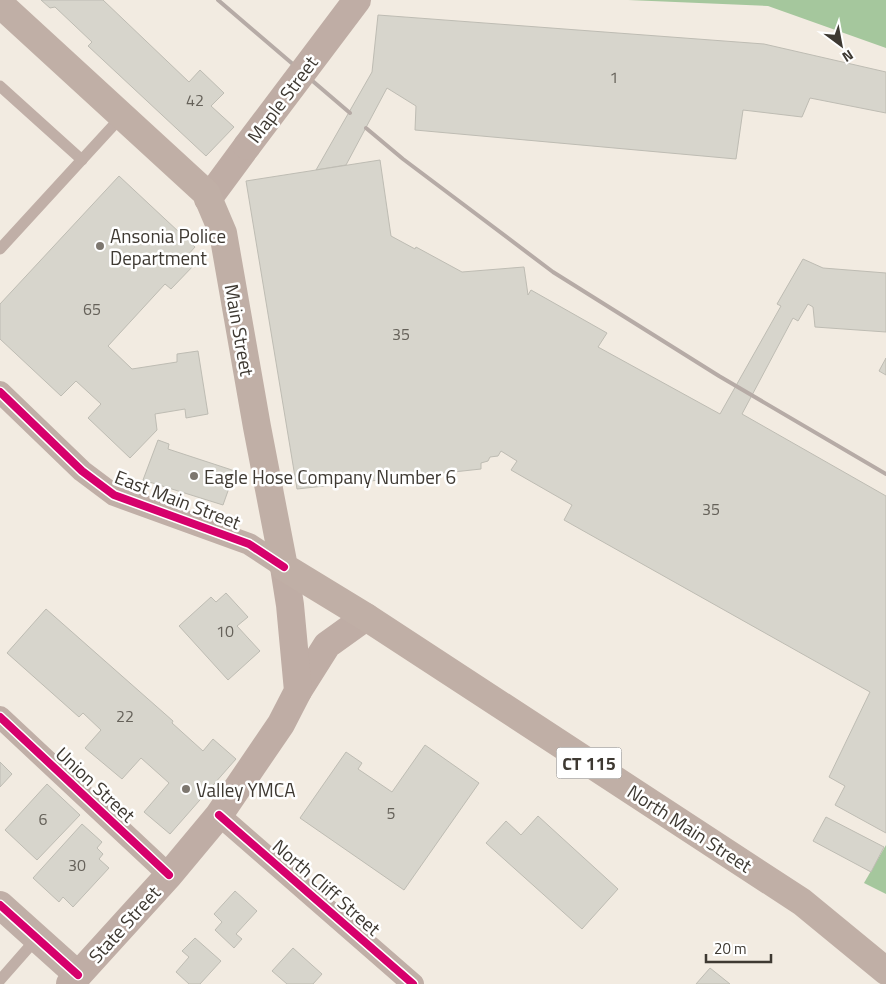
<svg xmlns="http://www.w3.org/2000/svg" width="886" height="984" viewBox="0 0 886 984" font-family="'Titillium Web',sans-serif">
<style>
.water{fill:#a5c79d}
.building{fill:#d7d5cc;stroke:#bebcb3}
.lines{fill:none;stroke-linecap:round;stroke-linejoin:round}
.service{stroke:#c0afa7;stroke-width:11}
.minor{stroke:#c0afa7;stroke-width:22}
.tertiary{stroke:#c0afa7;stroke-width:28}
.secondary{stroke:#bfada5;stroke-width:28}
.primary{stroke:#c0afa6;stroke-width:28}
.rail{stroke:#b6aba6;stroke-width:4}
.secondary-bridge{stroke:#bfada5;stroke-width:28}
.cycleway-casing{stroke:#fff;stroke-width:11}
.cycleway{stroke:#d6006c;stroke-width:8}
.poi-dot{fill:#7d776f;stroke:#fff;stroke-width:2}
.labels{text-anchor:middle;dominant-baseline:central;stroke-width:5;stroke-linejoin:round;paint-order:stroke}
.number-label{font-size:16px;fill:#656159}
.shield{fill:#fff;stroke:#787470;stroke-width:1}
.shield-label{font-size:18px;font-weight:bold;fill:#3e3932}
.street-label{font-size:19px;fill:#3e3932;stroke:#fff}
.poi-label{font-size:19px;fill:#3e3932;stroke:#fff;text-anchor:start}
</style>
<rect width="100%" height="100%" fill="#f2ebe1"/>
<g class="water">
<polygon points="628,0 886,0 886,48 768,6"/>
<polygon points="886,845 886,894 864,883"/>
</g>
<g class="building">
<polygon points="41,0 103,0 189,82 200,70 224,93 211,106 234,127 206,156 88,46 92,42 55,7 50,8"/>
<polygon points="378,15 764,44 886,72 886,113 810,98 802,117 743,110 736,159 415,130 416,106 387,88 346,165 316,170 372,72"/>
<polygon points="380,160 391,236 415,249 416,247 462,272 524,267 528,295 531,290 607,333 598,347 720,414 781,306 777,304 803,259 823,268 886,273 886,332 815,327 813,307 808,304 798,321 793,318 742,414 886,496 886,833 835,805 845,786 829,777 870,692 564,520 572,505 511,470 517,461 501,451 498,456 490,457 488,461 481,463 481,469 297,489 246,181"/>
<polygon points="119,176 195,247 187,256 195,264 171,289 165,284 108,346 132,369 177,362 177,354 198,351 208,414 186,418 185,409 155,414 157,430 130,458 88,418 101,404 76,381 61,396 0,339 0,304"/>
<polygon points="886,358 886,375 879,371"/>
<polygon points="158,440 169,444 168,449 235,471 223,505 143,480"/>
<polygon points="226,593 248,617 237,626 260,651 228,680 179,626 211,597 216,602"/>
<polygon points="46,609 173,721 172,723 203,751 213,739 236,759 170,834 144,812 169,783 141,758 122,779 85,748 101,730 83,713 79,717 7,653"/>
<polygon points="425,745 479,783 404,890 300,818 346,752 362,763 358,769 392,792"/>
<polygon points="0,762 12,774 0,787"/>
<polygon points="47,784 80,815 37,860 5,830"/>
<polygon points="538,816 618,889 582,929 486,843 506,821 521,835"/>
<polygon points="826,817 884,847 871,872 813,841"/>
<polygon points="82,824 102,842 97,848 103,854 99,859 109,868 73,907 63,897 59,902 33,878"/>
<polygon points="235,891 257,911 236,934 242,939 234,948 215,930 222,922 214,914"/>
<polygon points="195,938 221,961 200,984 189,984 176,972 189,957 182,951"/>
<polygon points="293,948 322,974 313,984 287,984 272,971"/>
<polygon points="710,968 730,984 696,984"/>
</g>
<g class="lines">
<g class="service">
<polyline points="0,86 82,160"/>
<polyline points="0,249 122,116"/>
<polyline points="0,980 37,938"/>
</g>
<g class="minor">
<polyline points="0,392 82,471 114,495 249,544 284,567"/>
<polyline points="0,717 169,875"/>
<polyline points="219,815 413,984"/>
</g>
<polyline class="tertiary" points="0,905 78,975"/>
<g class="secondary">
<polyline points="208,199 247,146"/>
<polyline points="298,691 327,645 366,617"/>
<polyline points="70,984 169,875 219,815 281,724 298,691 290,605 284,567"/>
</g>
<polyline class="primary" points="0,4 206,193 223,233 257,427 284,567 366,617 802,902 886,971"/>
<g class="rail">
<polyline points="218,0 350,113"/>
<polyline points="366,128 403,159 553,272 719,376 886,474"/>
</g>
<polyline class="secondary-bridge" points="247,146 357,0"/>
<defs>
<g id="cycleway">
<polyline points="0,392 82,471 114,495 249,544 284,567"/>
<polyline points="0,717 169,875"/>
<polyline points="219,815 413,984"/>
<polyline points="0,905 78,975"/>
</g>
</defs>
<use href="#cycleway" class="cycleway-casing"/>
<use href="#cycleway" class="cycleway"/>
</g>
<g class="poi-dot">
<circle cx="100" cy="246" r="5"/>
<circle cx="194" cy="476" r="5"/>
<circle cx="186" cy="789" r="5"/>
</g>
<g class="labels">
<g class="number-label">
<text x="614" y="77">1</text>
<text x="195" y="100">42</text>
<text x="92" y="309">65</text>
<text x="401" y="334">35</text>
<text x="711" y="509">35</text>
<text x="225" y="631">10</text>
<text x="125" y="716">22</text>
<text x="391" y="813">5</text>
<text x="43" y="819">6</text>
<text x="77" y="865">30</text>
</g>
<rect class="shield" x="556.5" y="747.5" width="65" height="31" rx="4"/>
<g class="shield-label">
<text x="589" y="763">CT 115</text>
</g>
<g class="street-label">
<text transform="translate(282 99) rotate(-53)">Maple Street</text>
<text transform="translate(240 330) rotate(80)">Main Street</text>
<text transform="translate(178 499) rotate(21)">East Main Street</text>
<text transform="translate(96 784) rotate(43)">Union Street</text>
<text transform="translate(690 828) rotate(33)">North Main Street</text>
<text transform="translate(327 887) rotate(41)">North Cliff Street</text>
<text transform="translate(124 924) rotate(-48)">State Street</text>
</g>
<g class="poi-label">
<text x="110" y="235">Ansonia Police<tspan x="110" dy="22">Department</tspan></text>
<text x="204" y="476">Eagle Hose Company Number 6</text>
<text x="196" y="789">Valley YMCA</text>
</g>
</g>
<g transform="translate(841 45) rotate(148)" stroke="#ffffff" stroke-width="4" paint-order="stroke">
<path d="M0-4L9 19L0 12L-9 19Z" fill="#3e3932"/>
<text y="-8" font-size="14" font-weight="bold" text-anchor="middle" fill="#3e3932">N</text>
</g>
<path d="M706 954v8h65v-8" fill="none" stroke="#3e3932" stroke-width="2.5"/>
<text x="714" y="954" font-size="15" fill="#3e3932" stroke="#ffffff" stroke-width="4" paint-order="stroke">20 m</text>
</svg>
